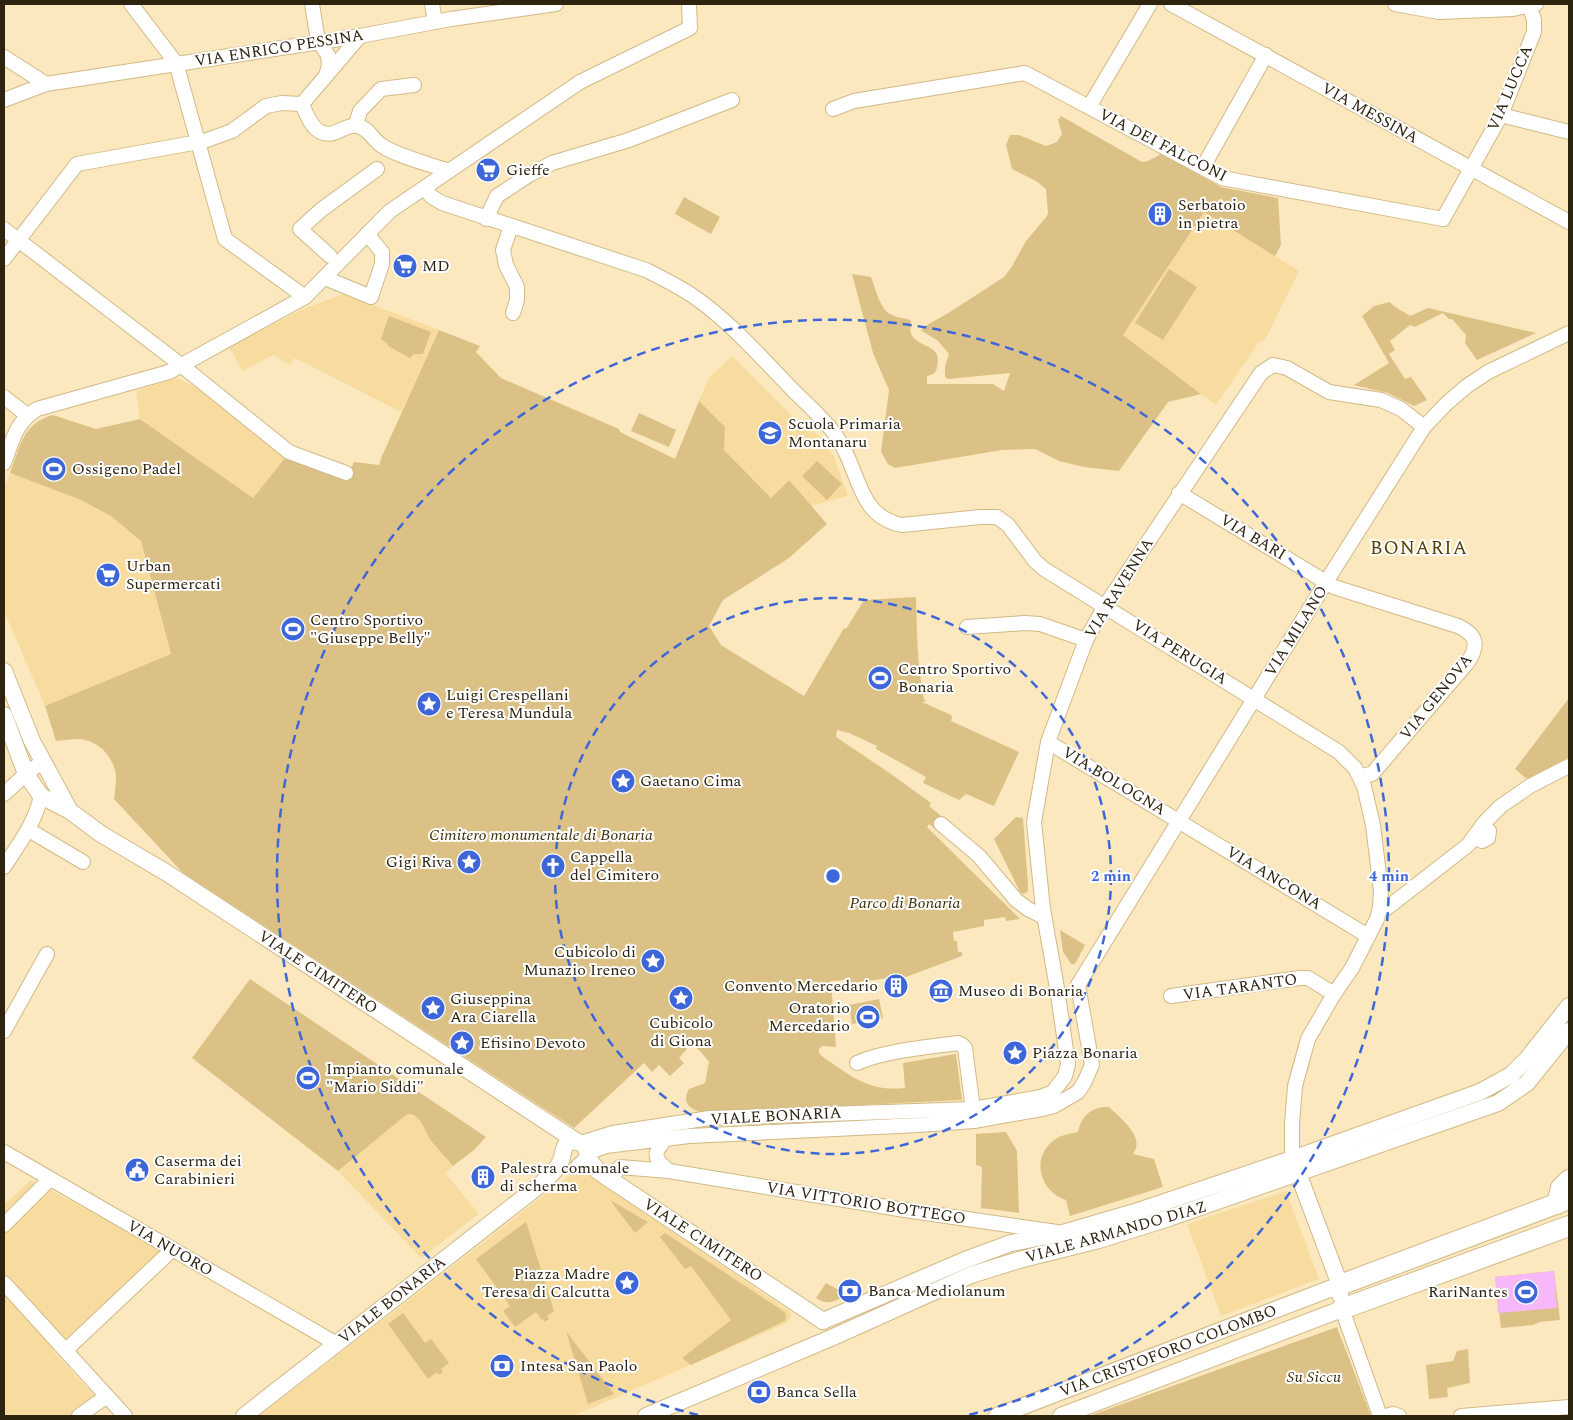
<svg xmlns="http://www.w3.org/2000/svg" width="1573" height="1420" viewBox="0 0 1573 1420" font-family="Spectral,serif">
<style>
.built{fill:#f8db9f}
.green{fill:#dcc187}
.water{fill:#f6b8f8}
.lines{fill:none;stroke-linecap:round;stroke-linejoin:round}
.minor-casing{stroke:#d2b986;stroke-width:16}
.major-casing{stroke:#d2b986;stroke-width:18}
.highway-casing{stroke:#d2b986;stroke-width:22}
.minor{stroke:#fff;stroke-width:14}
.major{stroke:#fff;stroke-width:16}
.highway{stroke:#fff;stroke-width:20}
.ring{fill:none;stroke:#3d67d8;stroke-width:2.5;stroke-dasharray:9 6}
.labels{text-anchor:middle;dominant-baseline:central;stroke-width:4;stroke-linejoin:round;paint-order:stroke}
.street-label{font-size:16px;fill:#2d230f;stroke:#fff}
.poi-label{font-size:16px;fill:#2d230f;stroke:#fff;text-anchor:start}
.park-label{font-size:16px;font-style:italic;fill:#3e2f0b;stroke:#fff}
.quarter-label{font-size:19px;letter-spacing:1px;fill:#554009;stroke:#fff}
.centre{fill:#3d67d8;stroke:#fff;stroke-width:2.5}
.ring-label{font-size:15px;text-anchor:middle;font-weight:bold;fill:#3d67d8;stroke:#fff;stroke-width:4;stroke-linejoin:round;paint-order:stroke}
</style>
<rect width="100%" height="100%" fill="#fce8be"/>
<g class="built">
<polygon points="1204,211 1299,271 1265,340 1259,342 1216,405 1123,335"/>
<polygon points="344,294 439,330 401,412 295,358 290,365 273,355 242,371 233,353 228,347 308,307"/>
<polygon points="732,356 804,428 812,429 820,437 834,457 848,496 811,506 789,480 771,498 724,450 725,427 699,401 709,378"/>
<polygon points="176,378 196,387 285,458 253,498 140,419 136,391"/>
<polygon points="10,473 81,500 111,516 141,541 171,654 45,706 4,611 4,489"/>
<polygon points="410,1114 418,1118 424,1126 430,1139 453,1166 445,1173 479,1214 421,1258 338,1171 406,1115"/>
<polygon points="579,1173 588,1174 790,1312 791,1316 787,1323 573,1416 259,1416 569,1176"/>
<polygon points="31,1180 163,1249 53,1351 103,1405 91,1416 4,1416 4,1205"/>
<polygon points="1286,1191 1319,1279 1221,1316 1187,1224"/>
</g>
<g class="green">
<path d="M1061,116L1142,162L1148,161L1161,154L1221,187L1278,198L1281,245L1275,256L1204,212L1123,335L1201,394L1168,402L1119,471L1084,467L1059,461L1035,449L1002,450L895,468L888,464L881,452L889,390L873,353L852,274L871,277C875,287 879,305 887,312C893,317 904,318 911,320C910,326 909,334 915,339C926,349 942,346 937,367C936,373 933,375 927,376V384H993L1004,391L1010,373L948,379L945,377V366L949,354L938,341L922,331V328L950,312L1004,277L1011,268L1026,241L1047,216L1048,213L1046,189L1036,181L1012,169L1006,145L1010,135H1019L1046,146L1057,142L1062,134L1058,120Z"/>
<polygon points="684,197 720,217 711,234 675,214"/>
<polygon points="1169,269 1197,287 1163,340 1135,323"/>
<path d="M1390,302C1394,308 1404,311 1410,316L1428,308L1536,333L1477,360L1465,343L1466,335L1452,319H1449L1443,313L1415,327L1410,325L1390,341L1395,350L1389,354L1405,379L1411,377L1427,400L1414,406L1388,393L1354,385L1389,363L1362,316L1374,306Z"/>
<polygon points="389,316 431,332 423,354 414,354 410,358 388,346 388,344 381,339"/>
<path d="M439,330L480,346L476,352L501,378L619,429L620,432L675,459L699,401L725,427L724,450L771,498L789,480L827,524L789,558L723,600L709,626L721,645L804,696L844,628L846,629L864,600L916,597C917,631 917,666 924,700L927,701L922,702L951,715L952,718L951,721L1019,752L994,806L966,794L959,800L923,783L926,777L876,749L877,746L849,733L837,730L836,737L891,774L931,803L929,806L946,820L935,829L929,824L927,827L1020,919L1006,921L1005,917L984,920V926L953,932L954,941H957L958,952H962V956L890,983L888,978L845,984L844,980L831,981L836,1047L822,1046L819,1049V1053L823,1057C851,1076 869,1092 905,1088L903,1063L956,1054L962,1100L703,1113C690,1109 681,1103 689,1089L705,1083L709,1062L701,1052L687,1040L682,1045L687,1049L679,1058L684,1063L670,1076L659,1065L652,1072L644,1063L574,1128L183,873L114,799C115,792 116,783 116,776C114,757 99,741 80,739C72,739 64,740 56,741L45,706L171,654L141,541L111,516L81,500L10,473C21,445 22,424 53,415L96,429L140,419L253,498L285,458L346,478L354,462L379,465L382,456Z"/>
<polygon points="639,413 676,430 669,447 631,431"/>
<polygon points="817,461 842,484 827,500 802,476"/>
<polygon points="1569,698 1569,757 1527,779 1515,769"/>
<polygon points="1016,817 1023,818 1028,885 1028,891 1024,894 1020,892 994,839"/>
<polygon points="1060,930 1085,945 1075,964 1071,964 1063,952"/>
<path d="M250,979L486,1137L474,1150L453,1166C446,1158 439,1150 432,1142C424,1132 423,1117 410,1114L406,1115L338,1171L192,1058Z"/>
<polygon points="879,999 883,1018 852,1024 849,1005"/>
<path d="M1109,1107C1121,1119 1146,1137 1133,1154L1154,1159L1163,1187L1070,1216L1066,1200C1041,1192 1030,1159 1053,1141C1060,1135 1069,1134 1078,1132C1081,1116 1092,1106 1109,1107Z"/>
<polygon points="1006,1132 1017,1151 1019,1213 981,1208 982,1167 976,1165 976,1134"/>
<polygon points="610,1200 648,1222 635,1233"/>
<polygon points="526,1222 554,1311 547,1316 549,1319 545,1322 543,1319 542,1320 536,1312 515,1327 503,1311 510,1306 476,1259"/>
<polygon points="665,1233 783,1311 786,1314 785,1321 691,1365 682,1358 731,1320 691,1266 685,1269 660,1237"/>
<polygon points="1554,1271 1560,1320 1540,1322 1533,1325 1501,1328 1495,1277"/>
<path d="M826,1283L848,1295C835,1300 829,1307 816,1298Z"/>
<polygon points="403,1313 425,1343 431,1339 449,1363 441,1369 443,1372 439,1375 437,1372 428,1379 388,1324"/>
<polygon points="1337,1327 1371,1416 1089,1416"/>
<polygon points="566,1331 614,1394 588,1404"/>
<polygon points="1468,1349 1470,1383 1447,1388 1448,1397 1429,1399 1426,1365 1453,1361 1457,1351"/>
</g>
<polygon class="water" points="1554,1271 1557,1308 1498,1313 1495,1277"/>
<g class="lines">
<defs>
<g id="minor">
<polyline points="131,4 176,63 225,239 305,297"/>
<polyline points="312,4 318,41 328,55 329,65 326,76"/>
<polyline points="432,4 435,22"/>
<polyline points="1171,4 1569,222"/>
<polyline points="1395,4 1439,12 1513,9 1536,4"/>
<polyline points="4,57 46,84"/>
<polyline points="4,100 46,84 360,36 451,19 556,4"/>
<path d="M302,104C306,113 311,128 321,132C334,139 344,124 357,126C369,128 372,139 381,145C396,156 430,164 449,171"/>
<polyline points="302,104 360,36"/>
<polyline points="1089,107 1150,4"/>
<polyline points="833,109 854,101 1025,73 1222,178 1443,219 1501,115 1534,32 1534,20 1529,4"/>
<polyline points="1501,115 1569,132"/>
<polyline points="356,125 360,111 381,89 414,85"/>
<polyline points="1203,167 1266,55"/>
<path d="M424,188L432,197L442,203L646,270C662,278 678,286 693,296C728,320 758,354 788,385C804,402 824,418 837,437C860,469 856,516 902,525L980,517H997L1008,525L1035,561L1044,569L1339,752L1355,768L1364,786L1373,825L1381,891L1380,907L1377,919L1352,968L1334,994L1308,1039L1295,1086L1292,1124V1159"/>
<polyline points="486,219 497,196 529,175 552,163 629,140 732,100"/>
<polyline points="511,226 503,250 506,265 517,287 517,300 513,313"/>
<polyline points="4,229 181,365 289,452 346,473"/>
<polyline points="330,256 300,229 321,210 377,169"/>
<polyline points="4,259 77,164 204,141 232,131 266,106 282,103 302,104"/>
<polyline points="325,278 371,297 382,264 382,252 367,234"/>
<polyline points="4,397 27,415"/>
<path d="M4,463C13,440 15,423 37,409L169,372L305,297L390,211L580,82L690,28L689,4"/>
<path d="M1179,493L1334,587L1458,626C1477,635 1479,645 1468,662L1372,774L1361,776"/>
<polyline points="967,627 1025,623 1040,624 1086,640"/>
<polyline points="1048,742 1368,936"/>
<polyline points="4,794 26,774 42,762"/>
<polyline points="941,824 979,856 1016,900 1028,909 1044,917"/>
<polyline points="29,830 83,862"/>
<polyline points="1475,838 1482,841 1488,838 1489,831 1482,826"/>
<path d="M4,867C19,844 35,823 41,796"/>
<polyline points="1380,907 1387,908 1468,845 1485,822 1501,806 1530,786 1569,766"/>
<polyline points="1078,985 1326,582 1424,427 1447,403 1467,386 1488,372 1569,333"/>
<polyline points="1171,996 1300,978 1308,978 1334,994"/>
<polyline points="4,1031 47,954"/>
<path d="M857,1063C882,1051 930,1047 958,1043L962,1045L965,1048L974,1117"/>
<path d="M665,1140C652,1154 654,1159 669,1171"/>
<polyline points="581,1143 613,1133 710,1118 973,1109 1041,1097 1053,1092 1065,1076 1068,1064 1057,988 1043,909 1034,822 1048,742 1086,640 1105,606 1261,373 1273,365 1287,368 1329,392 1381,400 1401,409 1424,427"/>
<polyline points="4,1152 337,1344"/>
<polyline points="587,1153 606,1146 689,1136 919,1125 974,1121 1042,1109 1054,1106 1078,1092 1084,1083 1092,1065 1078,985"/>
<polyline points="610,1179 620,1167 669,1171 905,1210 1057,1232"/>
<polyline points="4,1225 50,1179"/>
<polyline points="4,1283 125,1416"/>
<polyline points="1342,1309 1380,1416"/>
<polyline points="66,1350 173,1249"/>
<polyline points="79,1416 107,1396"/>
<polyline points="1386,1416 1393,1414 1399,1416"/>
<polyline points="1461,1416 1569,1407"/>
</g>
<g id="major">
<polyline points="4,671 32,741 70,811"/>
<polyline points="4,715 26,774 41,796 70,811 101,834 167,873 576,1141"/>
<polyline points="587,1157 599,1172 823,1321"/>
<polyline points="1295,1165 1340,1285 1340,1295"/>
<polyline points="823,1321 965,1260 1011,1243 1063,1233 1135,1212 1292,1159 1480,1092 1511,1075 1527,1059 1569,1006"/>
<path d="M244,1416L541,1184C548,1177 558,1169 561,1160C565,1150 562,1137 581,1143C590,1150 589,1160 579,1166"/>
<polyline points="646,1416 831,1338 971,1275 1019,1260 1099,1240 1169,1218 1498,1103 1527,1083 1569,1031"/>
<polyline points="997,1416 1340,1285"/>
<polyline points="1061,1416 1342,1309"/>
</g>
<g id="highway">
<polyline points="1557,1204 1561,1188 1569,1180"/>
<polyline points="1340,1285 1569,1199"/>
<polyline points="1342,1309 1569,1226"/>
</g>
</defs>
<use href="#minor" class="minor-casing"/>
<use href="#major" class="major-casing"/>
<use href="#highway" class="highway-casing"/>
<use href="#minor" class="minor"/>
<use href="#major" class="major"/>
<use href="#highway" class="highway"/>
</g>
<g class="ring">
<circle cx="833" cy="876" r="278"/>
<path d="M698 1415A556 556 0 1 1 968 1415"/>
</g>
<defs>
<symbol id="supermarket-disc" viewBox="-11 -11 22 22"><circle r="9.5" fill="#3d67d8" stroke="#fff"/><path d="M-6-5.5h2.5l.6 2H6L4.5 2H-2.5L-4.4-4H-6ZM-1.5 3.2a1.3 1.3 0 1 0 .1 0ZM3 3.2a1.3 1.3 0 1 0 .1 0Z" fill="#fff"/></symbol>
<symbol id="building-disc" viewBox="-11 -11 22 22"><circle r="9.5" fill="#3d67d8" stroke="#fff"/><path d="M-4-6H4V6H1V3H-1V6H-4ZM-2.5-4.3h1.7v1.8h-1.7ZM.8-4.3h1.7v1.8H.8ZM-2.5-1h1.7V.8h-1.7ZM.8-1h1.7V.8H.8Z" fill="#fff"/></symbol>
<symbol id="school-disc" viewBox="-11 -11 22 22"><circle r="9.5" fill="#3d67d8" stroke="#fff"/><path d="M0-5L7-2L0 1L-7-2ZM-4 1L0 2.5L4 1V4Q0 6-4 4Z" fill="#fff"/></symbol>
<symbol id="stadium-disc" viewBox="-11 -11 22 22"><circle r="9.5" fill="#3d67d8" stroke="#fff"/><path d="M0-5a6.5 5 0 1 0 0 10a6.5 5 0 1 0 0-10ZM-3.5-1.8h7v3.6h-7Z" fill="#fff"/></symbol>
<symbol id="sight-disc" viewBox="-11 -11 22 22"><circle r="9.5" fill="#3d67d8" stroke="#fff"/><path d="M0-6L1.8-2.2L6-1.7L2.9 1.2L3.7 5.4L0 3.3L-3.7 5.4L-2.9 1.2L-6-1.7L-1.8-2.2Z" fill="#fff"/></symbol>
<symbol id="church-disc" viewBox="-11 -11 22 22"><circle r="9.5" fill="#3d67d8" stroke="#fff"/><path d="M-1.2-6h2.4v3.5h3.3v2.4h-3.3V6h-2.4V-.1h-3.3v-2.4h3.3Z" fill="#fff"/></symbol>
<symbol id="museum-disc" viewBox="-11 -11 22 22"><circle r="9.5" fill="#3d67d8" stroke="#fff"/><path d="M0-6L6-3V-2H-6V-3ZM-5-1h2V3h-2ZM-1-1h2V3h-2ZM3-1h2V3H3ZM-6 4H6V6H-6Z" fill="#fff"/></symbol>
<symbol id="civic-disc" viewBox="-11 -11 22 22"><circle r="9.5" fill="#3d67d8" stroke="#fff"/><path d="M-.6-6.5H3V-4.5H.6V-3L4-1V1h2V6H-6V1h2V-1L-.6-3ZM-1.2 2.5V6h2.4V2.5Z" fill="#fff"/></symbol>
<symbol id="bank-disc" viewBox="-11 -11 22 22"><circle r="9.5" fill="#3d67d8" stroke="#fff"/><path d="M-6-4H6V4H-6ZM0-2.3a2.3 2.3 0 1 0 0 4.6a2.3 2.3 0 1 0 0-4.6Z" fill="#fff"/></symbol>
</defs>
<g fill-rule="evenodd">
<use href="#supermarket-disc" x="474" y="156" width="28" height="28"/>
<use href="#building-disc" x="1146" y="200" width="28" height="28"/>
<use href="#supermarket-disc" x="391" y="252" width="28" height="28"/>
<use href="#school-disc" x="756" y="419" width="28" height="28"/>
<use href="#stadium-disc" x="40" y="455" width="28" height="28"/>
<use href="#supermarket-disc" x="94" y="561" width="28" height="28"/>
<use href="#stadium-disc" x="279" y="615" width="28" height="28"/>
<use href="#stadium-disc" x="866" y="664" width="28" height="28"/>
<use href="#sight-disc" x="415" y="690" width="28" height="28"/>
<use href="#sight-disc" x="609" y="767" width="28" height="28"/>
<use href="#sight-disc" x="455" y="848" width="28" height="28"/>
<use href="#church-disc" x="539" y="852" width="28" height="28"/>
<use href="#sight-disc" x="639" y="947" width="28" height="28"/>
<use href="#building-disc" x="882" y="972" width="28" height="28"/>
<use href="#museum-disc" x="927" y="977" width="28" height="28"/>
<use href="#sight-disc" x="667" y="984" width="28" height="28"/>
<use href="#sight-disc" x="419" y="994" width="28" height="28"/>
<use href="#stadium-disc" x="854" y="1003" width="28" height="28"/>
<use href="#sight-disc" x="448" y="1029" width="28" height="28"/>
<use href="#sight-disc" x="1001" y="1039" width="28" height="28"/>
<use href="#stadium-disc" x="294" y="1064" width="28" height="28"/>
<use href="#civic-disc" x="123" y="1156" width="28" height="28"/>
<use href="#building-disc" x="469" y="1163" width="28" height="28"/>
<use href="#sight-disc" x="613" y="1269" width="28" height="28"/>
<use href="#bank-disc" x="836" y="1277" width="28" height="28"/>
<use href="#stadium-disc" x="1512" y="1278" width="28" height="28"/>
<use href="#bank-disc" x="488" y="1352" width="28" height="28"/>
<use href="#bank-disc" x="745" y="1378" width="28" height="28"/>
</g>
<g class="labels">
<g class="street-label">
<text transform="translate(279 48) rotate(-9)">VIA ENRICO PESSINA</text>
<text transform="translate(1510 88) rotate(-67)">VIA LUCCA</text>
<text transform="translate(1370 113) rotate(29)">VIA MESSINA</text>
<text transform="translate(1163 145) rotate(27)">VIA DEI FALCONI</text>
<text transform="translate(1253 537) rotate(31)">VIA BARI</text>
<text transform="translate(1119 588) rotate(-58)">VIA RAVENNA</text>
<text transform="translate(1296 631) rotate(-58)">VIA MILANO</text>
<text transform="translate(1180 652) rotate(32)">VIA PERUGIA</text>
<text transform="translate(1436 697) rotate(-51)">VIA GENOVA</text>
<text transform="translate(1114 781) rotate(31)">VIA BOLOGNA</text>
<text transform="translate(1274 878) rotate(31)">VIA ANCONA</text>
<text transform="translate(318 972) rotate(33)">VIALE CIMITERO</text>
<text transform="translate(1240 987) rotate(-8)">VIA TARANTO</text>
<text transform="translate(776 1116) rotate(-3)">VIALE BONARIA</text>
<text transform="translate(866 1203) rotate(9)">VIA VITTORIO BOTTEGO</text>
<text transform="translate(1116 1232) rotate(-16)">VIALE ARMANDO DIAZ</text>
<text transform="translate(703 1240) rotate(33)">VIALE CIMITERO</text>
<text transform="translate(170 1248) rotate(30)">VIA NUORO</text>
<text transform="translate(392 1300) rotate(-38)">VIALE BONARIA</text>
<text transform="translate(1168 1351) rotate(-21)">VIA CRISTOFORO COLOMBO</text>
</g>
<g class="poi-label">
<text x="506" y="170">Gieffe</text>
<text x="1178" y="205">Serbatoio<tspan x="1178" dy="18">in pietra</tspan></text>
<text x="422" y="266">MD</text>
<text x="788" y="424">Scuola Primaria<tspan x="788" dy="18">Montanaru</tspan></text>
<text x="72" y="469">Ossigeno Padel</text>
<text x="126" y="566">Urban<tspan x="126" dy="18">Supermercati</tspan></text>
<text x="310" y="620">Centro Sportivo<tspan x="310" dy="18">"Giuseppe Belly"</tspan></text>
<text x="898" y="669">Centro Sportivo<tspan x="898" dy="18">Bonaria</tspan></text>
<text x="446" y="695">Luigi Crespellani<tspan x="446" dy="18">e Teresa Mundula</tspan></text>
<text x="640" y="781">Gaetano Cima</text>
<text x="570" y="857">Cappella<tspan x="570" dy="18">del Cimitero</tspan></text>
<text x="452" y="862" text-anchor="end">Gigi Riva</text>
<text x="636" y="952" text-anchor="end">Cubicolo di<tspan x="636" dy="18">Munazio Ireneo</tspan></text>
<text x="878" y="986" text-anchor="end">Convento Mercedario</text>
<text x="958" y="991">Museo di Bonaria</text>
<text x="450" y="999">Giuseppina<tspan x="450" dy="18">Ara Ciarella</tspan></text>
<text x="850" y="1008" text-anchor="end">Oratorio<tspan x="850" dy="18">Mercedario</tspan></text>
<text x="681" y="1023" text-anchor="middle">Cubicolo<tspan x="681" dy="18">di Giona</tspan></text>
<text x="480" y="1043">Efisino Devoto</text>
<text x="1032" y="1053">Piazza Bonaria</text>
<text x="326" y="1069">Impianto comunale<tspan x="326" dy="18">"Mario Siddi"</tspan></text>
<text x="154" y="1161">Caserma dei<tspan x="154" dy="18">Carabinieri</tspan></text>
<text x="500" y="1168">Palestra comunale<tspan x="500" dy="18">di scherma</tspan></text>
<text x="610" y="1274" text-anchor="end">Piazza Madre<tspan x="610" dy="18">Teresa di Calcutta</tspan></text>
<text x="868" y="1291">Banca Mediolanum</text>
<text x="1508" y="1292" text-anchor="end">RariNantes</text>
<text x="520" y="1366">Intesa San Paolo</text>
<text x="776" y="1392">Banca Sella</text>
</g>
<g class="park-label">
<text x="541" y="835">Cimitero monumentale di Bonaria</text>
<text x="905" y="903">Parco di Bonaria</text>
<text x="1314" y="1377">Su Siccu</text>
</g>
<g class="quarter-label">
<text x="1419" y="548">BONARIA</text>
</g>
</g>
<circle cx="833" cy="876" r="8" class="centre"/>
<g class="ring-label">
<text x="1111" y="881">2 min</text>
<text x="1389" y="881">4 min</text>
</g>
<rect width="1573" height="1420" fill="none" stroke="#2d230f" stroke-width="10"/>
</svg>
